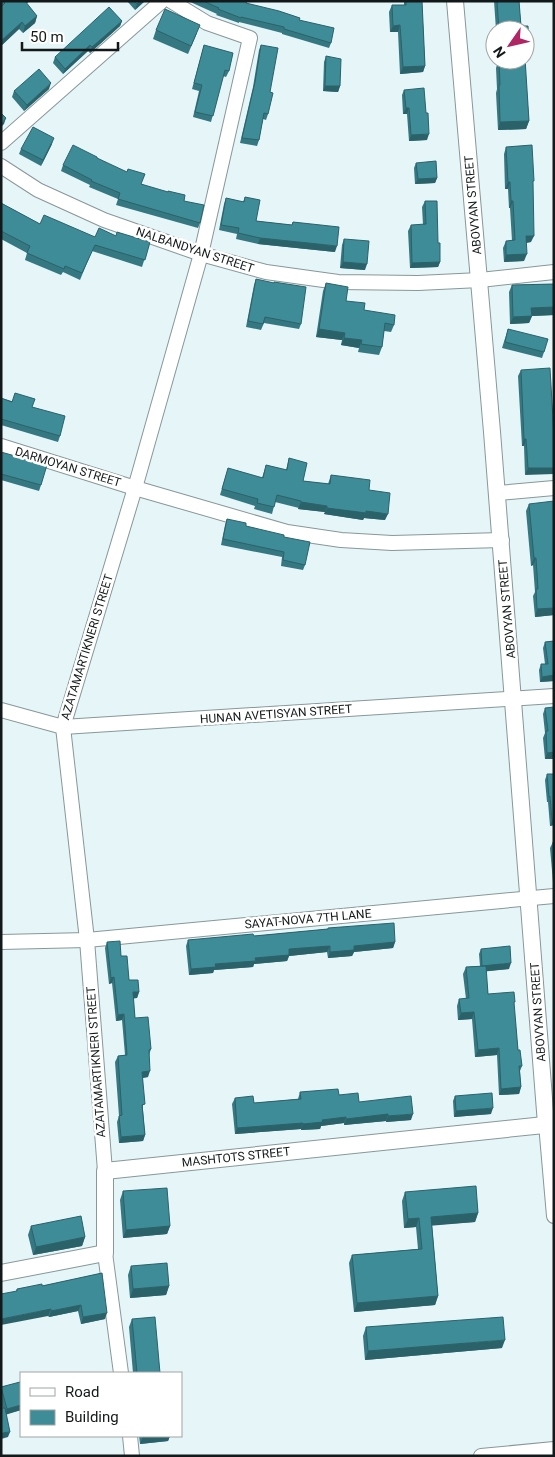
<svg xmlns="http://www.w3.org/2000/svg" width="555" height="1457" viewBox="0 0 555 1457" font-family="Roboto,sans-serif">
<style>
.lines{fill:none;stroke-linecap:round;stroke-linejoin:round}
.minor-casing{stroke:#88979a;stroke-width:16}
.major-casing{stroke:#88979a;stroke-width:18}
.minor{stroke:#fff;stroke-width:14}
.major{stroke:#fff;stroke-width:16}
.wall{fill:#357882}
.shaded-wall{fill:#2b626a}
.building{fill:#3e8c97;stroke:#2b626a}
.labels{text-anchor:middle;dominant-baseline:central;stroke-width:5;stroke-linejoin:round;paint-order:stroke}
.street-label{font-size:12px;fill:#13191a;stroke:#fff}
</style>
<rect width="100%" height="100%" fill="#e5f5f8"/>
<g class="lines">
<defs>
<g id="minor">
<polyline points="1,143 162,1"/>
<polyline points="1,166 38,190 104,220 201,254 266,272 338,282 418,283 480,280 554,272"/>
<polyline points="1,446 135,488 287,532 341,540 392,543 502,540"/>
<polyline points="498,493 554,488"/>
<polyline points="1,710 63,727 554,696"/>
<polyline points="1,942 87,940 554,896"/>
<polyline points="546,1124 554,1216"/>
<polyline points="105,1171 87,940 63,727 135,488 201,254 250,38 207,23 171,1"/>
<polyline points="105,1253 121,1373"/>
<polyline points="130,1436 132,1456"/>
<polyline points="481,1456 554,1449"/>
</g>
<g id="major">
<path d="M455,1C488,375 519,750 546,1124"/>
<polyline points="1,1273 105,1253 105,1171 554,1124"/>
</g>
</defs>
<use href="#minor" class="minor-casing"/>
<use href="#major" class="major-casing"/>
<use href="#minor" class="minor"/>
<use href="#major" class="major"/>
</g>
<g class="wall">
<polygon points="2,1 30,1 26,4 37,16 35,23 23,33 19,29 1,46 1,4"/>
<polygon points="127,1 145,1 135,10"/>
<polygon points="188,1 247,1 246,3 299,20 331,43 329,48 282,34 282,33 239,22 239,23 216,15 217,14"/>
<polygon points="404,1 422,1 425,66 423,72 400,74 398,32 390,32 389,12 392,5 404,5"/>
<polygon points="494,1 519,1 521,26 528,26 529,53 527,61 525,61 529,121 526,129 498,130 496,93 497,89 496,68 497,65 497,60 525,60 525,30 496,30"/>
<polygon points="122,21 120,26 90,53 88,51 63,74 53,63 55,57"/>
<polygon points="156,30 197,33 188,54 153,39"/>
<polygon points="204,45 229,71 226,77 223,76 211,122 193,117 199,91 192,89"/>
<polygon points="261,45 270,92 268,114 266,120 263,119 259,140 257,146 240,143 253,87 259,50"/>
<polygon points="326,56 340,86 338,92 323,91 324,62"/>
<polygon points="49,89 24,111 12,97 14,91"/>
<polygon points="404,90 427,140 409,141 407,114 403,114 402,95"/>
<polygon points="52,144 41,166 19,154 21,149"/>
<polygon points="506,147 533,185 531,242 526,243 524,261 504,262 503,248 506,241 512,241 510,208 509,208 508,189 505,189 504,154"/>
<polygon points="97,158 141,184 184,201 200,223 198,228 116,205 118,199 89,187 90,185 61,171 63,165"/>
<polygon points="416,163 437,178 435,183 415,184 414,168"/>
<polygon points="245,197 256,221 292,225 293,222 335,252 258,244 236,239 237,234 219,230 224,204 226,198 243,202"/>
<polygon points="425,201 438,243 440,262 438,267 410,268 408,231 411,225 423,225 422,207"/>
<polygon points="1,203 40,224 95,237 116,236 150,242 142,267 92,251 80,280 63,272 61,275 25,260 27,253 1,239"/>
<polygon points="344,239 365,270 340,268 342,245"/>
<polygon points="256,279 301,324 299,329 264,323 261,330 246,327 254,285"/>
<polygon points="326,283 346,301 394,325 391,332 384,331 382,347 379,355 358,352 359,348 341,345 342,340 316,337 323,291"/>
<polygon points="554,284 554,315 532,316 529,323 510,324 509,292 512,285"/>
<polygon points="508,329 544,352 542,358 502,348"/>
<polygon points="521,370 554,437 525,475 524,446 522,446 518,376"/>
<polygon points="1,398 32,407 60,436 58,442 1,425"/>
<polygon points="1,452 41,485 39,491 1,480"/>
<polygon points="289,458 303,481 328,484 331,475 369,490 385,520 364,518 363,520 324,514 325,512 298,509 299,508 275,502 272,514 254,509 255,506 220,495 228,468 262,478 266,465 286,470"/>
<polygon points="529,504 554,615 535,617 533,596 535,592 533,565 531,566 526,511"/>
<polygon points="227,519 246,526 305,565 303,570 281,566 282,557 221,545 225,525"/>
<polygon points="554,641 554,681 540,682 539,670 541,664 545,664 543,648 545,642"/>
<polygon points="545,708 554,759 545,759 543,738 545,733 543,714"/>
<polygon points="547,774 554,825 550,826 548,802 547,802 545,780"/>
<polygon points="553,842 554,842 553,882 550,848"/>
<polygon points="328,928 395,942 393,948 354,952 352,956 328,958 327,952 289,956 287,961 254,964 253,967 214,970 213,973 189,975 186,946 188,940 254,936 328,929"/>
<polygon points="107,942 121,956 129,980 139,992 137,998 133,998 135,1018 151,1049 149,1055 148,1077 143,1078 143,1110 145,1135 143,1141 119,1143 117,1122 119,1116 115,1062 118,1056 125,1055 122,1020 116,1021 112,983 109,984 105,948"/>
<polygon points="481,949 509,969 486,971 488,994 514,1006 518,1050 522,1066 520,1071 521,1087 519,1094 499,1095 497,1055 475,1057 472,1019 458,1020 457,1006 459,999 466,999 463,974 466,967 480,966 479,954"/>
<polygon points="300,1092 339,1095 411,1120 386,1122 386,1121 344,1125 344,1123 321,1126 320,1129 301,1130 301,1129 235,1134 232,1104 235,1098 254,1103 298,1099"/>
<polygon points="455,1096 491,1114 454,1117 453,1101"/>
<polygon points="123,1191 170,1226 167,1234 123,1238 120,1200"/>
<polygon points="405,1192 478,1213 475,1222 432,1225 438,1296 435,1305 354,1312 349,1263 352,1255 418,1249 416,1227 404,1228 402,1201"/>
<polygon points="31,1226 85,1237 82,1246 33,1255 28,1235"/>
<polygon points="131,1266 169,1286 166,1295 130,1298 128,1275"/>
<polygon points="102,1273 105,1319 81,1324 78,1311 49,1317 48,1316 16,1291 17,1289 42,1286"/>
<polygon points="132,1319 160,1373 133,1373 129,1327"/>
<polygon points="366,1327 502,1348 365,1360 363,1336"/>
<polygon points="21,1385 21,1410 6,1414 8,1437 1,1401 1,1387"/>
<polygon points="139,1436 170,1436 168,1441 140,1444"/>
</g>
<g class="shaded-wall">
<polygon points="140,1 145,1 135,10 137,4"/>
<polygon points="37,16 35,23 23,33 25,26"/>
<polygon points="122,21 120,26 90,53 92,47"/>
<polygon points="22,22 19,29 1,46 1,41"/>
<polygon points="400,25 398,32 390,32 393,26"/>
<polygon points="90,45 88,51 63,74 65,69"/>
<polygon points="529,53 527,61 522,61 525,54"/>
<polygon points="425,66 423,72 400,74 403,67"/>
<polygon points="51,83 49,89 24,111 27,105"/>
<polygon points="325,86 340,86 338,92 323,91"/>
<polygon points="406,108 409,108 407,114 403,114"/>
<polygon points="6,118 4,124 1,127 1,124"/>
<polygon points="529,121 526,129 498,130 500,122"/>
<polygon points="429,134 427,140 409,141 411,135"/>
<polygon points="54,138 52,144 41,166 43,160"/>
<polygon points="437,178 435,183 415,184 418,179"/>
<polygon points="508,182 510,182 508,189 505,189"/>
<polygon points="511,201 513,201 510,208 509,208"/>
<polygon points="526,236 534,236 531,242 524,243"/>
<polygon points="260,238 337,246 335,252 258,244"/>
<polygon points="527,254 524,261 504,262 506,255"/>
<polygon points="343,262 367,264 365,270 340,268"/>
<polygon points="440,262 438,267 410,268 412,263"/>
<polygon points="554,307 554,315 532,316 529,323 510,324 513,317 531,308"/>
<polygon points="319,329 345,333 342,340 316,337"/>
<polygon points="344,338 362,340 359,348 341,345"/>
<polygon points="524,439 526,439 524,446 522,446"/>
<polygon points="528,468 554,468 554,474 525,475"/>
<polygon points="301,502 327,506 325,512 298,509"/>
<polygon points="327,508 366,511 388,514 385,520 364,518 363,520 324,514"/>
<polygon points="534,558 536,558 533,565 531,566"/>
<polygon points="554,608 554,615 535,617 537,609"/>
<polygon points="554,675 554,681 540,682 542,677"/>
<polygon points="554,752 554,759 545,759 547,753"/>
<polygon points="552,820 554,820 554,825 550,826"/>
<polygon points="395,942 393,948 354,952 352,956 328,958 330,952 354,946"/>
<polygon points="330,946 327,952 289,956 287,961 254,964 253,967 214,970 213,973 189,975 191,969 215,964 255,958 289,949"/>
<polygon points="511,963 509,969 480,972 482,966"/>
<polygon points="114,977 112,983 109,984 111,978"/>
<polygon points="133,992 139,992 137,998 131,999"/>
<polygon points="474,1012 472,1019 458,1020 461,1013"/>
<polygon points="124,1014 122,1020 116,1021 118,1015"/>
<polygon points="499,1048 497,1055 475,1057 478,1050"/>
<polygon points="150,1071 148,1077 140,1078 142,1072"/>
<polygon points="521,1087 519,1094 499,1095 501,1089"/>
<polygon points="493,1108 491,1114 454,1117 456,1111"/>
<polygon points="388,1114 386,1121 344,1125 346,1119"/>
<polygon points="413,1114 411,1120 386,1122 388,1116"/>
<polygon points="346,1117 344,1123 321,1126 320,1129 301,1130 303,1124 322,1120"/>
<polygon points="303,1123 301,1129 235,1134 237,1128"/>
<polygon points="145,1135 143,1141 119,1143 121,1137"/>
<polygon points="478,1213 475,1222 428,1226 431,1217"/>
<polygon points="419,1218 416,1227 404,1228 408,1219"/>
<polygon points="170,1226 167,1234 123,1238 126,1230"/>
<polygon points="85,1237 82,1246 33,1255 36,1247"/>
<polygon points="169,1286 166,1295 130,1298 133,1289"/>
<polygon points="438,1296 435,1305 354,1312 357,1303"/>
<polygon points="81,1305 78,1311 49,1317 51,1311"/>
<polygon points="51,1309 48,1316 1,1325 1,1319"/>
<polygon points="107,1313 105,1319 81,1324 83,1317"/>
<polygon points="505,1340 502,1348 365,1360 368,1351"/>
<polygon points="21,1405 21,1410 5,1415 7,1409"/>
<polygon points="10,1432 8,1437 1,1439 1,1433"/>
<polygon points="143,1436 170,1436 168,1441 140,1444"/>
</g>
<g class="building">
<polygon points="3,1 25,1 37,16 25,26 22,22 1,41 1,7 5,3"/>
<polygon points="134,1 140,1 137,4"/>
<polygon points="203,1 247,1 246,3 279,11 300,18 299,20 334,28 331,43 284,29 284,27 241,17 241,18 218,9 219,8"/>
<polygon points="406,1 422,1 425,66 403,67 400,25 393,26 392,5 406,5"/>
<polygon points="497,1 519,1 521,26 528,26 529,53 525,54 525,30 499,30"/>
<polygon points="109,7 122,21 92,47 90,45 65,69 55,57"/>
<polygon points="165,9 200,25 191,46 156,30"/>
<polygon points="204,45 233,53 229,71 225,70 213,116 195,112 202,85 194,83"/>
<polygon points="261,45 278,48 270,92 273,93 268,114 264,113 259,140 242,138 255,82"/>
<polygon points="326,56 341,59 340,86 325,86"/>
<polygon points="525,58 529,121 500,122 499,85 500,85 499,60 525,60"/>
<polygon points="39,69 51,83 27,105 14,91"/>
<polygon points="424,88 426,113 428,113 429,134 411,135 409,108 406,108 404,90"/>
<polygon points="1,113 6,118 1,124"/>
<polygon points="33,127 54,138 43,160 21,149"/>
<polygon points="73,145 97,157 97,158 127,172 128,169 145,174 141,184 168,192 168,191 185,195 184,201 204,205 200,223 118,199 120,193 91,181 92,180 63,165"/>
<polygon points="532,145 534,181 533,181 534,236 526,236 527,254 506,255 506,241 515,240 513,201 511,201 510,182 508,182 506,147"/>
<polygon points="436,161 437,178 418,179 416,163"/>
<polygon points="245,197 260,200 256,221 292,225 293,222 339,227 337,246 260,238 238,233 239,228 221,225 226,198 244,202"/>
<polygon points="425,201 437,201 438,243 440,243 440,262 412,263 411,225 426,224"/>
<polygon points="1,203 40,224 44,215 95,237 99,228 116,236 117,232 150,242 145,260 95,245 82,273 65,266 64,269 27,253 30,246 1,231"/>
<polygon points="344,239 369,241 367,264 343,262"/>
<polygon points="256,279 274,283 274,282 306,287 301,324 265,317 263,324 248,321"/>
<polygon points="326,283 348,287 346,301 365,303 364,310 395,315 394,325 385,323 382,347 361,344 362,340 344,338 345,333 319,329"/>
<polygon points="554,284 554,307 531,308 532,316 513,317 512,285"/>
<polygon points="508,329 548,339 544,352 505,342"/>
<polygon points="550,368 554,437 554,468 528,468 526,439 524,439 521,370"/>
<polygon points="15,393 35,399 32,407 65,416 60,436 1,419 1,398 12,402"/>
<polygon points="1,452 47,465 41,485 1,474"/>
<polygon points="289,458 307,463 303,481 330,484 331,475 370,480 369,490 390,493 388,514 366,511 366,513 327,508 327,506 301,502 301,501 277,495 274,507 257,503 258,499 222,489 228,468 263,478 266,465 287,470"/>
<polygon points="554,501 554,608 537,609 536,589 538,589 536,558 534,558 529,504"/>
<polygon points="227,519 246,523 246,526 284,535 284,537 310,542 305,565 283,560 284,552 223,539"/>
<polygon points="554,641 554,675 542,677 541,664 548,664 545,642"/>
<polygon points="554,707 554,752 547,753 546,731 548,731 545,708"/>
<polygon points="547,774 554,774 554,820 552,820 550,796 549,797"/>
<polygon points="553,842 554,842 554,856"/>
<polygon points="394,923 395,942 354,946 354,950 330,952 330,946 289,949 289,955 255,958 256,961 215,964 216,967 191,969 188,940 253,934 254,936 328,929 328,928"/>
<polygon points="120,941 121,956 127,956 129,980 138,980 139,992 133,992 135,1018 148,1017 151,1049 149,1050 150,1071 142,1072 145,1104 142,1105 145,1135 121,1137 119,1116 122,1115 118,1056 127,1055 124,1014 118,1015 114,977 111,978 107,942"/>
<polygon points="510,946 511,963 482,966 481,949"/>
<polygon points="486,966 488,994 514,992 515,1002 514,1002 518,1050 520,1050 522,1066 519,1066 521,1087 501,1089 499,1048 478,1050 474,1012 461,1013 459,999 469,998 466,967"/>
<polygon points="338,1089 339,1095 358,1093 359,1102 411,1096 413,1114 388,1116 388,1114 346,1119 346,1117 322,1120 323,1122 303,1124 303,1123 237,1128 235,1098 253,1096 254,1103 301,1099 300,1092"/>
<polygon points="492,1093 493,1108 456,1111 455,1096"/>
<polygon points="476,1186 478,1213 431,1217 438,1296 357,1303 352,1255 422,1249 419,1218 408,1219 405,1192"/>
<polygon points="167,1188 170,1226 126,1230 123,1191"/>
<polygon points="81,1216 85,1237 36,1247 31,1226"/>
<polygon points="167,1263 169,1286 133,1289 131,1266"/>
<polygon points="102,1273 107,1313 83,1317 81,1305 51,1311 51,1309 1,1319 1,1294 17,1291 17,1289 42,1284 42,1286"/>
<polygon points="155,1317 160,1373 137,1373 132,1319"/>
<polygon points="503,1317 505,1340 368,1351 366,1327"/>
<polygon points="20,1382 21,1385 21,1405 7,1409 1,1387"/>
<polygon points="1,1408 5,1408 10,1432 1,1433"/>
</g>
<g class="labels">
<g class="street-label">
<text transform="translate(473 205) rotate(-95)">ABOVYAN STREET</text>
<text transform="translate(195 250) rotate(18)">NALBANDYAN STREET</text>
<text transform="translate(68 467) rotate(17)">DARMOYAN STREET</text>
<text transform="translate(507 609) rotate(-95)">ABOVYAN STREET</text>
<text transform="translate(87 647) rotate(-73)">AZATAMARTIKNERI STREET</text>
<text transform="translate(276 714) rotate(-4)">HUNAN AVETISYAN STREET</text>
<text transform="translate(308 919) rotate(-5)">SAYAT-NOVA 7TH LANE</text>
<text transform="translate(538 1012) rotate(-94)">ABOVYAN STREET</text>
<text transform="translate(96 1062) rotate(-94)">AZATAMARTIKNERI STREET</text>
<text transform="translate(236 1157) rotate(-6)">MASHTOTS STREET</text>
</g>
</g>
<rect width="555" height="1457" fill="none" stroke="#13191a" stroke-width="5"/>
<rect x="20" y="1372" width="162" height="65" fill="#ffffff" stroke="#a1a3a3"/>
<rect x="30" y="1388" width="25" height="8" fill="#ffffff" stroke="#a1a3a3"/>
<text x="65" y="1397" font-size="15" fill="#13191a">Road</text>
<rect x="30" y="1410" width="25" height="15" fill="#3e8c97" stroke="#a1a3a3"/>
<text x="65" y="1422" font-size="15" fill="#13191a">Building</text>
<g transform="translate(510 45) rotate(236)"><circle r="24" fill="#ffffff" stroke="#a1a3a3"/>
<path d="M0-4L9 19L0 12L-9 19Z" fill="#b02664"/>
<text y="-8" font-size="14" font-weight="bold" text-anchor="middle" fill="#13191a">N</text>
</g>
<path d="M22 42v8h96v-8" fill="none" stroke="#13191a" stroke-width="2.5"/>
<text x="30" y="42" font-size="15" fill="#13191a" stroke="#ffffff" stroke-width="4" paint-order="stroke">50 m</text>
</svg>
